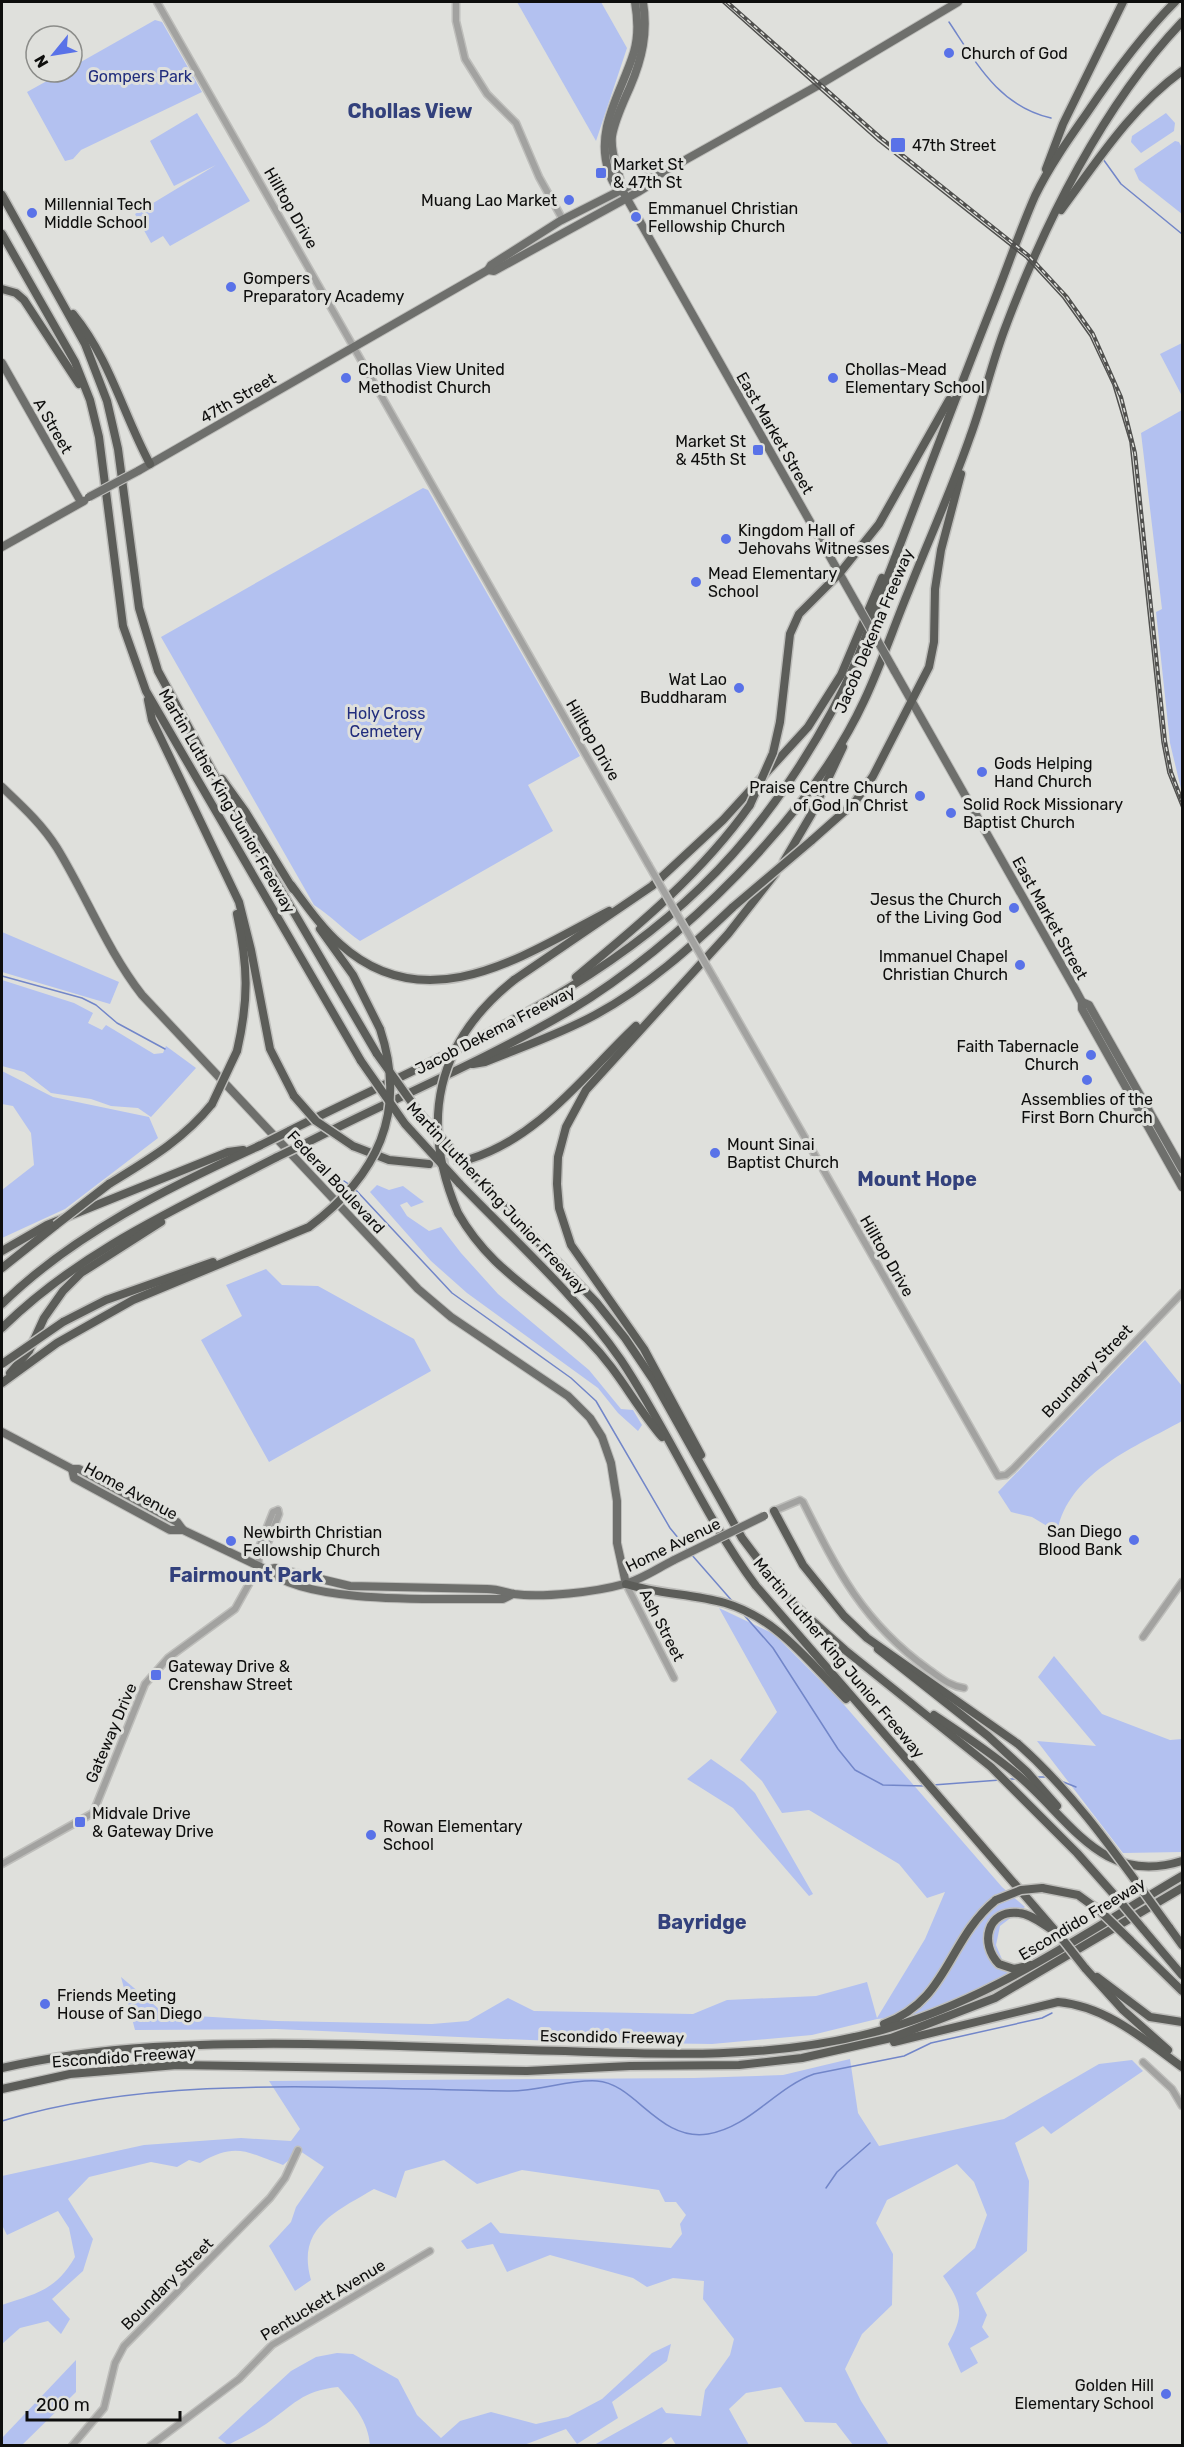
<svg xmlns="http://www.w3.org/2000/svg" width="1184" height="2447" viewBox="0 0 1184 2447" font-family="Rubik,sans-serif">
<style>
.green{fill:#b3c1f0}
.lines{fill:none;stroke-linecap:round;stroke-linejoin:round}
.stream{stroke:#7286c9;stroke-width:1.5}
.highway-tunnel{stroke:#c0c0bd;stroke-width:8;stroke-dasharray:8 4;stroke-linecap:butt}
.minor-casing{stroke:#bebebb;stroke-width:9}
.major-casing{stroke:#bebebb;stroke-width:10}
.highway-casing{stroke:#bebebb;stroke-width:11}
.minor{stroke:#a2a2a0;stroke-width:6}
.major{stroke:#6e6f6c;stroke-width:8}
.highway{stroke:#5c5d59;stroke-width:8}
.tram{stroke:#50504e;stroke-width:1.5}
.rail-casing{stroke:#50504e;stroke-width:4}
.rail{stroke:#dfe0dc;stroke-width:1.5;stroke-dasharray:4.5;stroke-linecap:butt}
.minor-bridge-casing{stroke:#bebebb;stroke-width:9;stroke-linecap:butt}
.major-bridge-casing{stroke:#bebebb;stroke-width:10;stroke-linecap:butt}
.highway-bridge-casing{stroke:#bebebb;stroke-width:11;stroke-linecap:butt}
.minor-bridge{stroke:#a2a2a0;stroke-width:6}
.major-bridge{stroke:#6e6f6c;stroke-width:8}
.highway-bridge{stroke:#5c5d59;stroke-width:8}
.poi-dot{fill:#5972e8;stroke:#dfe0dc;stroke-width:2}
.labels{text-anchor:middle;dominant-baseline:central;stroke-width:6;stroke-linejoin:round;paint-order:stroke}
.poi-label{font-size:16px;fill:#0e0e0d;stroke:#dfe0dc;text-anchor:start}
.park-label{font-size:16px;fill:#212d7d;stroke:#dfe0dc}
.street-label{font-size:16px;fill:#0e0e0d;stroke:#dfe0dc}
.quarter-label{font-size:20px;font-weight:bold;fill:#33417c;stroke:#dfe0dc}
</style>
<rect width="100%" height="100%" fill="#dfe0dc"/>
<g class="green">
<polygon points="517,2 601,2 627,48 596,141"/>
<polygon points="155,20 162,22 202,92 81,150 73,159 65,161 27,92 63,72 72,72 72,67"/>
<polygon points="197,113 250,201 170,246 163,236 151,243 135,214 216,165 174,186 150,141"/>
<polygon points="1166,113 1175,123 1174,131 1141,153 1131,142 1132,136"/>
<polygon points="1175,141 1179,142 1182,148 1182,214 1139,180 1134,169"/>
<polygon points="1182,343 1182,396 1160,354"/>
<polygon points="1182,410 1182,793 1170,743 1156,612 1162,609 1141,433"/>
<path d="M423,488L428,490L580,756L528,785L553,831L360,941C344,930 331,916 314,905L161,637Z"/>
<polygon points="2,932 119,982 110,1004 2,972"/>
<polygon points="2,980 74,1003 93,1013 88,1023 102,1030 106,1025 154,1054 163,1053 166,1046 196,1068 151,1117 138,1108 111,1106 91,1099 51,1093 24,1072 2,1066"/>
<polygon points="2,1071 53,1097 149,1117 158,1138 65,1209 2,1238 2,1190 34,1165 31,1133 13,1106 2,1104"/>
<polygon points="377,1185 389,1190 403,1186 424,1202 411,1207 407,1202 400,1205 407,1216 429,1231 441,1227 461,1253 498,1294 589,1370 621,1409 633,1410 642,1425 638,1431 618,1413 598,1388 467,1293 431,1261 370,1192"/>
<polygon points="266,1269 282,1285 318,1286 414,1339 431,1371 269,1462 201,1340 242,1316 226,1285"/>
<path d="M1145,1340L1182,1386V1421C1134,1448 1069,1472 1057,1532L1032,1517L1011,1512L998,1492Z"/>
<polygon points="719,1608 774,1634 839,1699 1002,1887 1025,1907 1000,1926 996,1945 1009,1976 917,2015 877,2019 812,2035 712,2044 576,2042 276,2029 135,2030 121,1977 165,2014 277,2021 432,2024 468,2021 508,1998 534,2011 693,2014 727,2000 816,1996 867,1982 877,2018 925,1939 945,1892 927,1898 899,1864 809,1810 782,1813 762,1781 740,1760 777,1712"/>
<polygon points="1054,1656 1102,1714 1170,1740 1182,1739 1182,1852 1123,1853 1037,1741 1096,1746 1038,1677"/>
<polygon points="711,1759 744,1782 755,1793 813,1894 809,1896 733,1808 687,1779"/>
<path d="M850,2059L858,2113L879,2146L1004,2119L1099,2064L1132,2060L1143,2071L1051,2134L1043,2126L1015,2143L1029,2181L1027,2251L976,2293L987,2315L982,2327L989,2337L970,2348L978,2363L961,2373L948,2344C965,2314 962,2304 943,2276L975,2248L987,2215L974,2182L957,2164L887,2200L876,2223L893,2254L892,2305L862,2334L845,2369L861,2401L889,2445H853L836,2423L805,2422L781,2387L746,2393L729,2409L749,2445H676L671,2437L660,2445H594L662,2407L666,2413L701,2416L705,2390L730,2355L734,2339L703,2299L704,2281L673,2278L647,2287L633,2278L550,2255L507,2272L493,2244L467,2249L461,2241L491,2222L500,2233L671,2248L682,2234L680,2224L686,2215L676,2202H665L659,2190L522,2170L477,2184L444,2160L405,2171L396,2198L374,2189C335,2212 296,2228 311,2280L295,2291L269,2246L291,2222L296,2207L324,2167L300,2151L283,2165C246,2152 236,2142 200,2163L189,2160L177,2167L151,2162L89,2177L68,2199L93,2239L83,2271L52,2299L70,2319L61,2334L48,2321L20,2328L2,2344V2305C37,2293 55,2291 75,2257L69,2228L58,2211L7,2235L2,2225V2176L144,2145L241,2138L291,2141L300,2129L269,2081L694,2078L783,2075Z"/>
<path d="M671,2344L667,2361L612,2402L618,2418L577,2444L566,2429L524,2445H370C368,2421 354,2405 338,2387C301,2391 294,2405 266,2424C254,2432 241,2438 228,2445L218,2438L291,2371L316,2357L337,2353L353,2354L398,2379L417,2415L441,2438L460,2421L491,2412L536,2424L568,2417L602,2399L652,2353Z"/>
<polygon points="76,2360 76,2392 22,2445 2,2445 2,2438"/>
</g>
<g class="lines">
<g class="stream">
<polyline points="940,2 941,2"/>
<path d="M949,22C977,64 999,106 1051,118"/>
<polyline points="1103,159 1121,184 1182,234"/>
<polyline points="2,976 82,998 96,1005 117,1023 165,1049"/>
<polyline points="344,1181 350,1185"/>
<polyline points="354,1188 452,1293 571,1378 596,1401 670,1528 688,1550"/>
<polyline points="691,1554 733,1602"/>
<polyline points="744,1615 773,1648 838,1749 855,1770 883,1785 925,1786"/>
<polyline points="1037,1777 1048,1777"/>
<polyline points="1007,1779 1018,1779"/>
<polyline points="1061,1781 1076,1787"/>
<polyline points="933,1785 1000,1780"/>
<path d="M2,2121C158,2073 344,2089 507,2091C538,2092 569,2079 597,2081C635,2083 659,2142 708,2134C750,2127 775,2088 814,2074L904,2056L931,2043L1042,2018L1052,2013"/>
<polyline points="826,2188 837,2172 870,2143"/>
</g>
<polyline class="highway-tunnel" points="429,1164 467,1159"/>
<defs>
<g id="minor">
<polyline points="157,2 648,864"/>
<polyline points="456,2 456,21 465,59 487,94 516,123 539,177 563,220"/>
<polyline points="715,980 998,1476 1006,1475 1013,1469 1182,1293"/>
<path d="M774,1511L800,1500L803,1502C838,1572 863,1622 928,1669C940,1677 949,1686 964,1688"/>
<polyline points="260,1555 264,1553 279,1514 278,1510"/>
<polyline points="626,1584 674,1678"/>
<polyline points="1143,1637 1182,1582"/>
<polyline points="2,1864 93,1813 145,1684 168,1658 235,1609 259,1566 258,1550 273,1512 278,1510"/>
<polyline points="1143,2062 1172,2089 1182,2106"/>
<polyline points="72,2446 104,2408 115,2363 124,2346 270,2198 285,2178 298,2150"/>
<polyline points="150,2446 239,2379 272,2345 430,2251"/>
</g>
<g id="major">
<path d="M643,2C648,33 642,59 630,87C623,103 615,119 612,136C610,155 620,172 622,190L859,608"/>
<path d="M622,190C614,186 612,181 609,172C594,129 622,92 634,52C639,35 638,19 635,2"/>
<polyline points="488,270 494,271 638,192 651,184 653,178"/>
<polyline points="2,363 81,502"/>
<polyline points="138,471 488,270 491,265 560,221 647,177 653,178 817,86 958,2"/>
<polyline points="2,547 84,501"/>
<polyline points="894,670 1075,989 1082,1002 1082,1009 1182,1187"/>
<path d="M2,787C22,806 42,824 57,848C87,897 107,950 142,995L418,1289L451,1317L568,1396L590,1418L602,1437L611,1463L617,1501V1543L626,1584"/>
<polyline points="1082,1002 1089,1005 1182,1169"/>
<path d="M2,1432L72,1469H79L177,1522L183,1530L267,1570C308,1606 448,1598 503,1599L513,1594"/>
<polyline points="72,1469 74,1478 170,1530 183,1530"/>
<path d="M267,1570L275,1568L350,1586L487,1589C497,1589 505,1592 514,1594C542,1598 596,1592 624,1584C641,1580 658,1568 674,1560"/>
</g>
<g id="highway">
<polyline points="1046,169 1063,124 1123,2"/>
<polyline points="2,195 85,344 107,401 118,449 139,608 158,671 228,800 377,1054"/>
<path d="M1061,210C1098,160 1131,108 1182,71"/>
<polyline points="2,234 75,362 90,400 99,437 123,626 146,691 361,1061"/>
<polyline points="2,289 16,293 24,300 79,384"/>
<path d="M73,314C110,359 123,414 150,464"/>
<polyline points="148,700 152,720 239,902 251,950 270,1049 294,1096"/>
<polyline points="780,722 790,634 799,614 839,574 879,524 949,400"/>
<polyline points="222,779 245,811 293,889"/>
<polyline points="811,841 855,802 873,776 929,667 934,642 935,589 941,550 961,474"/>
<polyline points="784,861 811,815 843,747"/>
<path d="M291,885C306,905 321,927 340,944C427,1023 526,954 609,911"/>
<path d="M237,914C248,966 249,999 237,1051"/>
<polyline points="320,929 353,975 380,1029"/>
<path d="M576,977C638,926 703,872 750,805"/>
<polyline points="514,980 652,886 723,820 808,727 841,675 882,578"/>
<path d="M473,1064L485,1062C522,1047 560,1034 595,1015C647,987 691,947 733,907"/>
<path d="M289,1131C431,1060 586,999 701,887C764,827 823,739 857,659C868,633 876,607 886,581C922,488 957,394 994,301C1008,266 1020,230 1035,196C1049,167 1068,140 1087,113C1114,73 1141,36 1175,2"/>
<path d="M302,1145C390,1100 484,1061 569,1011C679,945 810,817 864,701C881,665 894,626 909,590C929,539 952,489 970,437C983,402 991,366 1004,331C1044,224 1103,105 1182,22"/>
<polyline points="353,1146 389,1160 429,1164"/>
<path d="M470,1159C540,1137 584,1075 636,1026"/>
<polyline points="471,1172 596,1302 625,1338 654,1381 742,1538 789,1600 845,1650 991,1767 1077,1853 1117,1898"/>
<path d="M459,1183C514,1240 576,1295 621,1360C670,1433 703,1515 756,1586L1059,1935"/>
<path d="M109,1184C148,1160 183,1140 212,1104"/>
<path d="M458,1213C492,1273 541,1293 587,1339C619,1371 634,1404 662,1437"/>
<polyline points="2,1251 47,1225 228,1152 243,1150"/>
<polyline points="2,1268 56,1225"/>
<path d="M2,1304C73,1234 171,1186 261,1145"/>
<polyline points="63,1322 106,1300 213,1262"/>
<path d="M2,1328C80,1251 180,1207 277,1157"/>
<polyline points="10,1373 29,1351 44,1318 63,1291 81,1273 161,1222"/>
<polyline points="2,1383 57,1343 133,1300 309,1227"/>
<polyline points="701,1455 644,1349 571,1245 559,1208 557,1184 558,1157 566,1127 586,1090 728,934 775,874"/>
<polyline points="774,1511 803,1565 844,1616 867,1638 1018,1744"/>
<path d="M626,1584C658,1594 692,1594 725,1603C777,1618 809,1662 846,1699"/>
<polyline points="878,1649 988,1736 1027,1772 1057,1806"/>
<path d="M934,1715C964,1735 993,1754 1020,1777C1072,1822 1103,1886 1182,1861"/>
<polyline points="1042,1888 1078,1895 1100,1911"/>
<polyline points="1169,1927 1182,1945"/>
<polyline points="1143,1929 1182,1975"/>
<polyline points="1130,1940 1182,1991"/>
<path d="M1031,1965L1014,1969L999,1964C979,1944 987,1909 1019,1913C1030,1914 1040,1922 1049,1928"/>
<polyline points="1085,1968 1123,2010 1168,2050"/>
<polyline points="1097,1977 1150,2017 1182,2022"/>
<path d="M884,2024C949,2000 947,1940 996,1900"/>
<path d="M894,2042L1058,2002C1106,2006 1145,2040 1182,2067"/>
<path d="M2,2068C103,2045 203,2043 307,2044C393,2045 479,2049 565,2051C668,2055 771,2059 871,2033C986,2004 1081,1935 1182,1876"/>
<polyline points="2,2089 70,2074 177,2065 527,2071 630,2066 739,2065 802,2058 891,2038 995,1998 1182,1888"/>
</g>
</defs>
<use href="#minor" class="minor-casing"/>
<use href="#major" class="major-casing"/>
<use href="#highway" class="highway-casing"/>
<use href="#minor" class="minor"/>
<use href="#major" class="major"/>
<use href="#highway" class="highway"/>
<polyline class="tram" points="722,2 878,141 1026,258 1063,298 1090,336 1113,385 1130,442 1162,742 1168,773 1182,808"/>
<defs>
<polyline id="rail" points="727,2 881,138 1029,256 1066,296 1093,334 1121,397 1135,453 1165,741 1171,772 1182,801"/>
</defs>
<use href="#rail" class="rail-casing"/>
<use href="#rail" class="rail"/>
<defs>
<polyline id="minor-bridge" points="648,864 715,980"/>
<g id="major-bridge">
<polyline points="89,497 138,471"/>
<polyline points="859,608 894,670"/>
<polyline points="674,1560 764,1516"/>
</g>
<g id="highway-bridge">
<polyline points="750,805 773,753 780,722"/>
<polyline points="733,907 811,841"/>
<polyline points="377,1054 420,1114 471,1172"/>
<polyline points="361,1061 405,1124 459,1183"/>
<polyline points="294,1096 316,1121 353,1146"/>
<polyline points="212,1104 237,1051"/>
<polyline points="261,1145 289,1131"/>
<polyline points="277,1157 302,1145"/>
<path d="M458,1213C419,1122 436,1042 514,980"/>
<polyline points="56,1225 109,1184"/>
<path d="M309,1227C377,1176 408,1113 380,1029"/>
<polyline points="2,1364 63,1322"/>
<path d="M1018,1744C1078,1797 1122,1863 1169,1927"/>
<polyline points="1117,1898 1143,1929"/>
<polyline points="996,1900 1021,1890 1042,1888"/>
<polyline points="1100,1911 1130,1940"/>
<polyline points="1059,1935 1085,1968"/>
</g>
</defs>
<use href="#minor-bridge" class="minor-bridge-casing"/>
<use href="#major-bridge" class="major-bridge-casing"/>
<use href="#highway-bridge" class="highway-bridge-casing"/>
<use href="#minor-bridge" class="minor-bridge"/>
<use href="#major-bridge" class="major-bridge"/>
<use href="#highway-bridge" class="highway-bridge"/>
</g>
<g class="poi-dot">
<circle cx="949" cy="53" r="6"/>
<rect x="890" y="137" width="16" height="16" rx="3"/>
<rect x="595" y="167" width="12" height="12" rx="3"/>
<circle cx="569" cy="200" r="6"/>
<circle cx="32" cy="213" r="6"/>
<circle cx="636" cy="217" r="6"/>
<circle cx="231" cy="287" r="6"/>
<circle cx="346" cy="378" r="6"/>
<circle cx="833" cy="378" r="6"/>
<rect x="752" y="444" width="12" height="12" rx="3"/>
<circle cx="726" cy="539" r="6"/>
<circle cx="696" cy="582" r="6"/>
<circle cx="739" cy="688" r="6"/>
<circle cx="982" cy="772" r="6"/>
<circle cx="920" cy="796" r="6"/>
<circle cx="951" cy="813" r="6"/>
<circle cx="1014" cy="908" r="6"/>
<circle cx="1020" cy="965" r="6"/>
<circle cx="1091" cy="1055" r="6"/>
<circle cx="1087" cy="1080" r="6"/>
<circle cx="715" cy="1153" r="6"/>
<circle cx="1134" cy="1540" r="6"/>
<circle cx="231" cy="1541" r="6"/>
<rect x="150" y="1669" width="12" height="12" rx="3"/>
<rect x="74" y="1816" width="12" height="12" rx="3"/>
<circle cx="371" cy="1835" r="6"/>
<circle cx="45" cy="2004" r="6"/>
<circle cx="1166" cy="2394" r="6"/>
</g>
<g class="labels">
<g class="poi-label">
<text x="961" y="53">Church of God</text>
<text x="912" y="145">47th Street</text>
<text x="613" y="164">Market St<tspan x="613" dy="18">&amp; 47th St</tspan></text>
<text x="557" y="200" text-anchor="end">Muang Lao Market</text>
<text x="44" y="204">Millennial Tech<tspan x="44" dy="18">Middle School</tspan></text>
<text x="648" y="208">Emmanuel Christian<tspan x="648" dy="18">Fellowship Church</tspan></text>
<text x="243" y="278">Gompers<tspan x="243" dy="18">Preparatory Academy</tspan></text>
<text x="358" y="369">Chollas View United<tspan x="358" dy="18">Methodist Church</tspan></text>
<text x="845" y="369">Chollas-Mead<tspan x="845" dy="18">Elementary School</tspan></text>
<text x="746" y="441" text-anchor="end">Market St<tspan x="746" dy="18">&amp; 45th St</tspan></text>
<text x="738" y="530">Kingdom Hall of<tspan x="738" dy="18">Jehovahs Witnesses</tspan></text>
<text x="708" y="573">Mead Elementary<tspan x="708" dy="18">School</tspan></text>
<text x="727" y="679" text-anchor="end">Wat Lao<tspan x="727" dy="18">Buddharam</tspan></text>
<text x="994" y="763">Gods Helping<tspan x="994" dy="18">Hand Church</tspan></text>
<text x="908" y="787" text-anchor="end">Praise Centre Church<tspan x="908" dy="18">of God In Christ</tspan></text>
<text x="963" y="804">Solid Rock Missionary<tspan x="963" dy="18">Baptist Church</tspan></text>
<text x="1002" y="899" text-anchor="end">Jesus the Church<tspan x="1002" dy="18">of the Living God</tspan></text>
<text x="1008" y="956" text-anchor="end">Immanuel Chapel<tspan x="1008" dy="18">Christian Church</tspan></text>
<text x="1079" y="1046" text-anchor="end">Faith Tabernacle<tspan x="1079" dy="18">Church</tspan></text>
<text x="1087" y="1099" text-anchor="middle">Assemblies of the<tspan x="1087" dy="18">First Born Church</tspan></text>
<text x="727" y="1144">Mount Sinai<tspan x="727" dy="18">Baptist Church</tspan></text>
<text x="1122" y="1531" text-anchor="end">San Diego<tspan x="1122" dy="18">Blood Bank</tspan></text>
<text x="243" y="1532">Newbirth Christian<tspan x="243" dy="18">Fellowship Church</tspan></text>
<text x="168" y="1666">Gateway Drive &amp;<tspan x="168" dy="18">Crenshaw Street</tspan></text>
<text x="92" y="1813">Midvale Drive<tspan x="92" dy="18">&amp; Gateway Drive</tspan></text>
<text x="383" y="1826">Rowan Elementary<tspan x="383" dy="18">School</tspan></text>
<text x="57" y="1995">Friends Meeting<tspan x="57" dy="18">House of San Diego</tspan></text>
<text x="1154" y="2385" text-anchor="end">Golden Hill<tspan x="1154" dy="18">Elementary School</tspan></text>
</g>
<g class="park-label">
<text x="140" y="76">Gompers Park</text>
<text x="386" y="713">Holy Cross<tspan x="386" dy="18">Cemetery</tspan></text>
</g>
<g class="street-label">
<text transform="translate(291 208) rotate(60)">Hilltop Drive</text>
<text transform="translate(238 398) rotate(-30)">47th Street</text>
<text transform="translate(53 426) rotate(60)">A Street</text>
<text transform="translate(775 433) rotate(60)">East Market Street</text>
<text transform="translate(874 631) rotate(-67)">Jacob Dekema Freeway</text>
<text transform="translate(593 740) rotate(60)">Hilltop Drive</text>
<text transform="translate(227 801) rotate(60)">Martin Luther King Junior Freeway</text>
<text transform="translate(1050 918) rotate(61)">East Market Street</text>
<text transform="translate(495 1030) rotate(-27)">Jacob Dekema Freeway</text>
<text transform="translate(336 1182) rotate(47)">Federal Boulevard</text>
<text transform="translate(497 1198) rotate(47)">Martin Luther King Junior Freeway</text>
<text transform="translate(887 1256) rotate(60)">Hilltop Drive</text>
<text transform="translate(1087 1371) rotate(-46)">Boundary Street</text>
<text transform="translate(131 1491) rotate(28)">Home Avenue</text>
<text transform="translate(673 1545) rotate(-26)">Home Avenue</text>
<text transform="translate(662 1625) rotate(63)">Ash Street</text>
<text transform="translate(839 1658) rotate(50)">Martin Luther King Junior Freeway</text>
<text transform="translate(111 1733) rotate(-67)">Gateway Drive</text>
<text transform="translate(1082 1919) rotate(-31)">Escondido Freeway</text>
<text transform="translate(612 2037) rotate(1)">Escondido Freeway</text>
<text transform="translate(124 2057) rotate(-4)">Escondido Freeway</text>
<text transform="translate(167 2284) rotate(-45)">Boundary Street</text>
<text transform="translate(323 2300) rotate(-31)">Pentuckett Avenue</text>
</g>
<g class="quarter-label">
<text x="410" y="111">Chollas View</text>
<text x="917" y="1179">Mount Hope</text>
<text x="246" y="1575">Fairmount Park</text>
<text x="702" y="1922">Bayridge</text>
</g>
</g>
<rect width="1184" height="2447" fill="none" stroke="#0e0e0d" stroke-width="6"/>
<g transform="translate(54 54) rotate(240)"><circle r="28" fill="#dfe0dc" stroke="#8b8c89" stroke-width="1.5"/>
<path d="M0-4.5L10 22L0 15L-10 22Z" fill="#5972e8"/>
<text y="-9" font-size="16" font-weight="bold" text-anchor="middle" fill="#0e0e0d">N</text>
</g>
<path d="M27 2411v9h153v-9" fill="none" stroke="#0e0e0d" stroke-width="3"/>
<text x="36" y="2411" font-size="18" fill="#0e0e0d" stroke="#dfe0dc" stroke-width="4.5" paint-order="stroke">200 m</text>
</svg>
